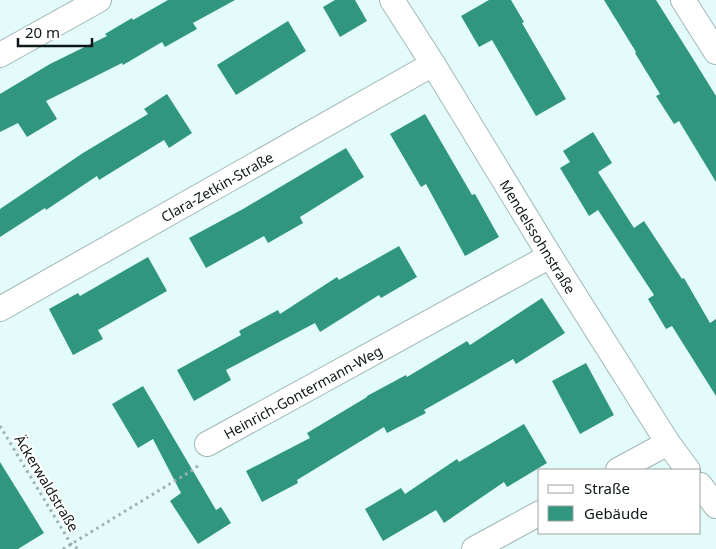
<svg xmlns="http://www.w3.org/2000/svg" width="716" height="549" viewBox="0 0 716 549" font-family="'Noto Sans',sans-serif">
<style>
.building{fill:#30977e}
.lines{fill:none;stroke-linecap:round;stroke-linejoin:round}
.street-casing{stroke:#a0b7b6;stroke-width:26}
.path{stroke:#9db0b0;stroke-width:3;stroke-dasharray:2.5 4;stroke-linecap:butt}
.street{stroke:#fff;stroke-width:24}
.labels{text-anchor:middle;dominant-baseline:central;stroke-width:4;stroke-linejoin:round;paint-order:stroke}
.street-label{font-size:14px;fill:#0f1818;stroke:#fff}
</style>
<rect width="100%" height="100%" fill="#e3fcfb"/>
<g class="building">
<polygon points="168,0 235,0 193,23 197,29 165,47 162,42 123,65 122,63 46,101 57,119 27,137 18,123 0,132 0,94 50,64 107,36 105,34 132,18 133,20"/>
<polygon points="335,0 355,0 367,21 340,37 323,7"/>
<polygon points="489,0 511,0 524,22 522,23 566,99 536,116 492,40 479,47 461,16"/>
<polygon points="604,0 656,0 690,54 716,96 716,182 679,121 674,124 656,96 660,94 635,53 636,52"/>
<polygon points="288,21 306,51 236,95 217,65"/>
<polygon points="167,94 192,133 169,148 164,140 99,180 97,176 46,210 45,208 0,237 0,209 83,153 148,114 144,109"/>
<polygon points="425,114 472,195 475,194 499,237 465,256 426,184 421,187 390,134"/>
<polygon points="593,132 612,163 598,172 634,228 644,221 682,279 684,278 710,323 716,319 716,396 672,326 666,329 648,299 654,295 598,210 589,216 560,168 570,162 563,151"/>
<polygon points="346,148 364,177 300,217 303,223 268,243 264,236 206,268 189,238 243,209"/>
<polygon points="399,246 417,277 381,298 379,295 320,332 315,323 226,370 231,380 194,401 177,370 241,335 239,331 278,310 280,314 337,277 339,280"/>
<polygon points="148,257 167,291 98,330 103,339 73,355 49,309 78,293 80,296"/>
<polygon points="542,298 565,333 516,364 513,359 465,387 424,410 426,413 387,433 384,427 297,480 298,483 262,502 246,471 310,438 307,433 367,397 367,396 406,375 407,377 467,341 470,345"/>
<polygon points="586,363 614,415 580,434 552,381"/>
<polygon points="143,386 216,510 221,507 231,523 198,544 170,501 181,493 153,439 138,448 112,404"/>
<polygon points="524,424 547,463 507,487 504,482 444,523 436,510 383,541 365,509 401,488 405,494 457,459 459,462"/>
<polygon points="0,462 44,533 18,549 0,549"/>
</g>
<g class="lines">
<defs>
<g id="street">
<path id="s1" d="M392,0L433,64L550,256L668,443L688,470"/>
<polyline points="683,0 716,52"/>
<polyline points="0,55 99,0"/>
<path id="s2" d="M0,309L433,64"/>
<path id="s3" d="M207,444L550,256"/>
<polyline points="618,470 668,443"/>
<polyline points="700,485 716,506"/>
<polyline points="474,549 540,513"/>
</g>
</defs>
<use href="#street" class="street-casing"/>
<g class="path">
<polyline points="0,426 71,544 78,549"/>
<polyline points="63,549 196,468 198,465"/>
</g>
<use href="#street" class="street"/>
</g>
<g class="labels">
<g class="street-label">
<text stroke="none"><textPath href="#s2" startOffset="249">Clara-Zetkin-Straße</textPath></text>
<text stroke="none"><textPath href="#s1" startOffset="278">Mendelssohnstraße</textPath></text>
<text stroke="none"><textPath href="#s3" startOffset="109">Heinrich-Gontermann-Weg</textPath></text>
<text transform="translate(47 483) rotate(59)">Äckerwaldstraße</text>
</g>
</g>
<rect x="538" y="469" width="162" height="65" fill="#ffffff" stroke="#9fa3a3"/>
<rect x="548" y="485" width="25" height="8" fill="#ffffff" stroke="#9fa3a3"/>
<text x="584" y="494" font-size="15" fill="#0f1818">Straße</text>
<rect x="548" y="506" width="25" height="15" fill="#30977e" stroke="#9fa3a3"/>
<text x="584" y="519" font-size="15" fill="#0f1818">Gebäude</text>
<path d="M18 38v8h74v-8" fill="none" stroke="#0f1818" stroke-width="2.5"/>
<text x="25" y="38" font-size="15" fill="#0f1818" stroke="#ffffff" stroke-width="4" paint-order="stroke">20 m</text>
</svg>
